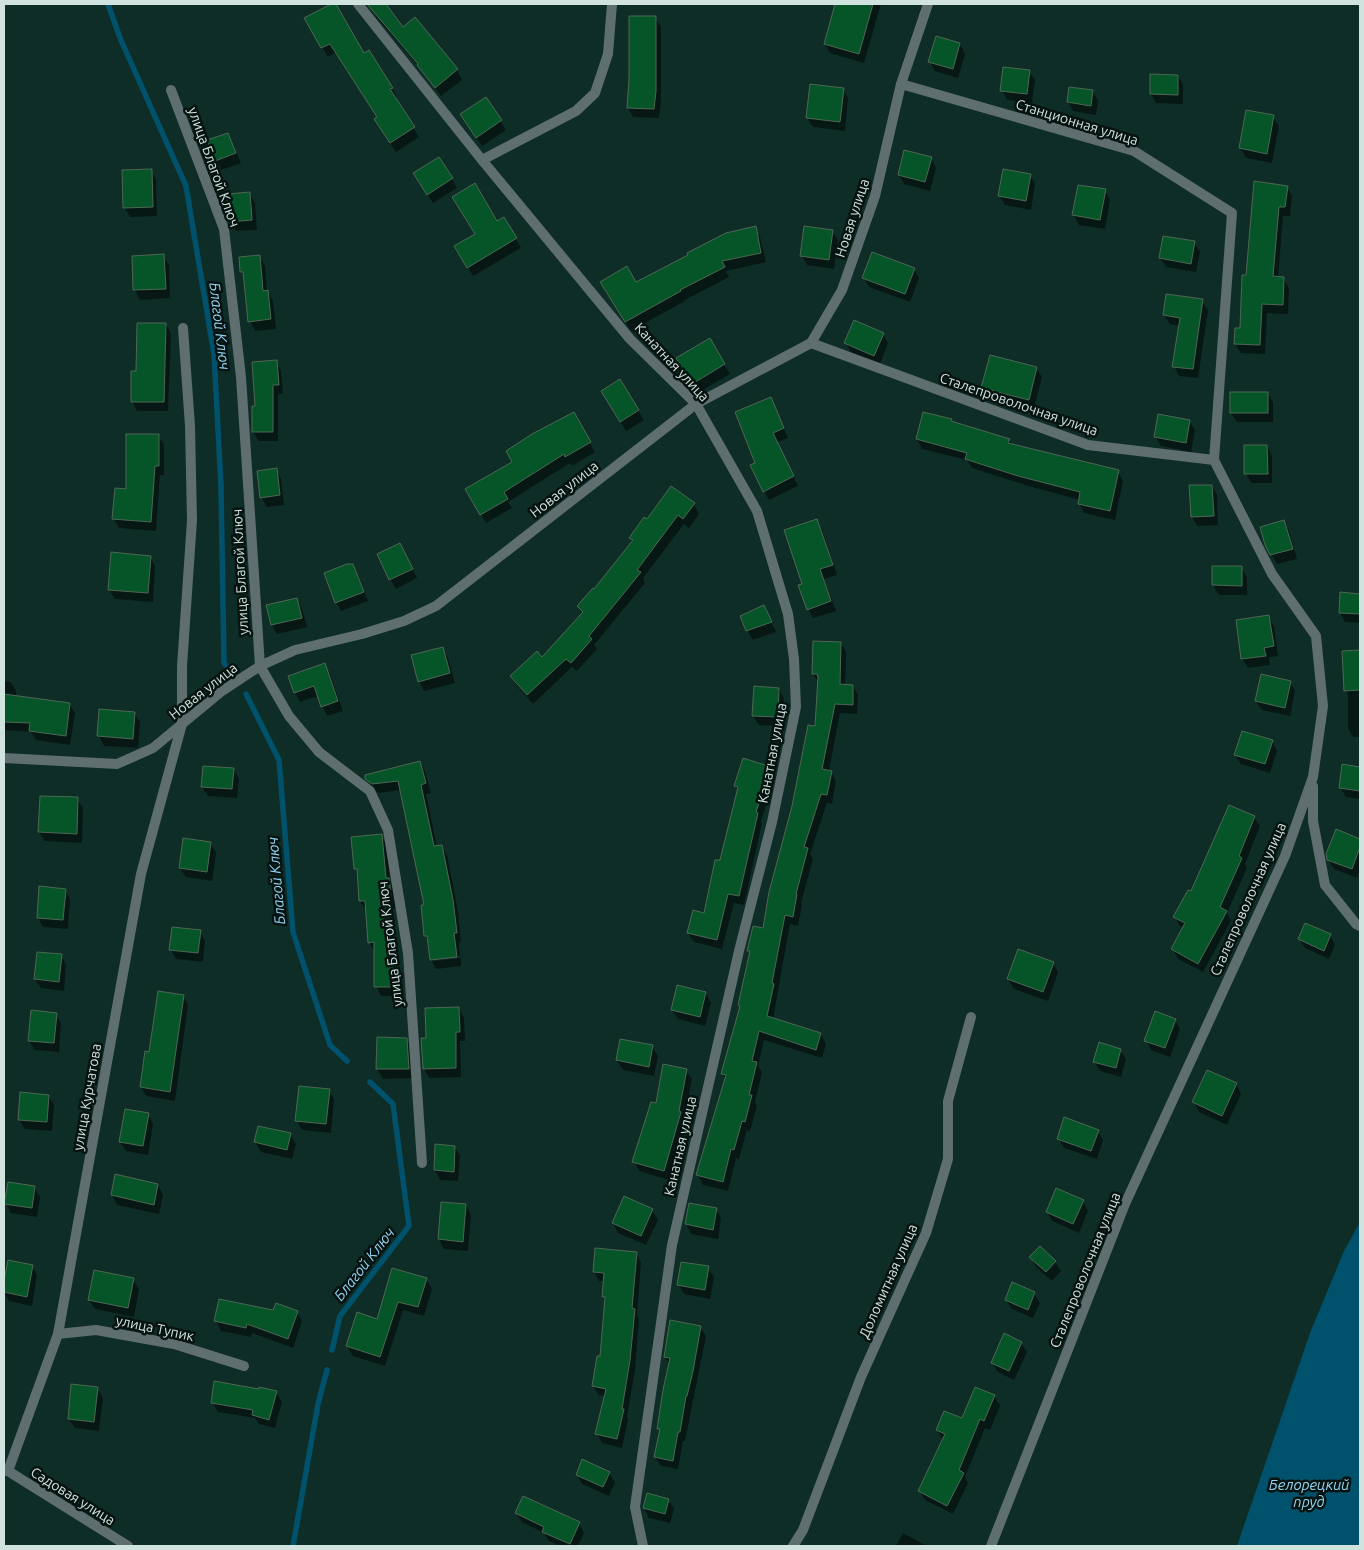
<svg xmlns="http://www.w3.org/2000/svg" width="1364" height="1550" viewBox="0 0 1364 1550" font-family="Ubuntu,sans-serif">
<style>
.water{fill:#00526c}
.shadow{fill:#0007}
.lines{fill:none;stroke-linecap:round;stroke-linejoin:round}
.stream{stroke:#00526c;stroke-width:5.5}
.building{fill:#065529;stroke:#4f6654}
.street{stroke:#5f6e6f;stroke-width:10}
.labels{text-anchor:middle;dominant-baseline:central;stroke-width:5;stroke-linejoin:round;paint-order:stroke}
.street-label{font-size:14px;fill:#d1e3de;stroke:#061310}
.water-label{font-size:15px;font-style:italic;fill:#92d4f2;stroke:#061310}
</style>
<rect width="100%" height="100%" fill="#0e2d27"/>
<polygon class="water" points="1360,1222 1360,1546 1237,1546 1310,1333 1344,1251"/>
<g class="shadow">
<polygon points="333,4 363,55 392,88 397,97 395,99 419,137 396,152 381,129 378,118 336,52 328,57 306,19"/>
<polygon points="370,4 385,4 403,29 457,70 462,80 441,96 420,68 377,18"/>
<polygon points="836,4 881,4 864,63 830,53 825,44"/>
<polygon points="655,17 661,27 661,101 659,118 633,117 628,108"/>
<polygon points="960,44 965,54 958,78 935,71 930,62"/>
<polygon points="1029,71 1035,80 1032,103 1007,100 1002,90"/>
<polygon points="1178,76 1183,85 1183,104 1156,103 1151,94"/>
<polygon points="843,89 848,98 845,131 813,127 807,118"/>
<polygon points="1093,92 1098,101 1096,115 1073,111 1068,102"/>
<polygon points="486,99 506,130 482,146 467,124"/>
<polygon points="1273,117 1279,126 1272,163 1246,158 1240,148"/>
<polygon points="228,134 241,163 221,170 209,141"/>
<polygon points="931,158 936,168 930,191 904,184 899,175"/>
<polygon points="151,170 156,180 157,216 130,217 124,207"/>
<polygon points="1030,175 1035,184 1031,210 1005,205 999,195"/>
<polygon points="452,179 457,188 433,203 420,183"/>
<polygon points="1287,187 1292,196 1290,216 1283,216 1278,278 1283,278 1289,288 1288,314 1267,313 1265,354 1241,353 1235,344 1241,329 1247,277"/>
<polygon points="1105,190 1110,200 1105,229 1079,225 1074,215"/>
<polygon points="250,194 255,203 257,230 236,231 230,222"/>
<polygon points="504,218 521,248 473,276 456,247"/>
<polygon points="755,228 760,237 766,262 726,271 729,277 685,300 685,301 631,331 602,282 635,283"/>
<polygon points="832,231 838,240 834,269 807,265 802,256"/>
<polygon points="1194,242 1200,252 1196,272 1166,267 1160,258"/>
<polygon points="163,256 169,265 170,298 140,300 135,290 133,257"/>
<polygon points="259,256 265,266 267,291 273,301 276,329 255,331 250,321 245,279 241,272"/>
<polygon points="914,269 919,278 910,302 869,287 864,278"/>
<polygon points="1202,301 1208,310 1198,378 1179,376 1174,366 1180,326 1170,324 1164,315"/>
<polygon points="166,324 171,334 168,411 137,411 132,401 138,373"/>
<polygon points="883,334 888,343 880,364 851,353 846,343"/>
<polygon points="709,340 730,374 698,393 678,358"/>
<polygon points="276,362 281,371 283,394 278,394 278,441 259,441 253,432 256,407"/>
<polygon points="1036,368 1042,377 1034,408 988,397 983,388"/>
<polygon points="620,381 644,420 626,431 608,401"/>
<polygon points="1267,393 1273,402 1273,422 1237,422 1231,413"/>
<polygon points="771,399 788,438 777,442 798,486 769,500 764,491 757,463"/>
<polygon points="573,414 595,452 572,466 570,463 508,502 512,508 486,523 467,489 514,462"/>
<polygon points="951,420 953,423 1009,440 1012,445 1118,471 1123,481 1115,520 1084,513 1079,503 1080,500 1025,485 972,468 967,460 922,449 917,439"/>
<polygon points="1189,421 1195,430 1191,452 1161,446 1155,436"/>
<polygon points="158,435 164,445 164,475 160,475 156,531 119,528 114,519"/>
<polygon points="1267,446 1272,456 1272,483 1251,483 1246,473"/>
<polygon points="276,470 281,479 284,505 267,507 261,497"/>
<polygon points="1212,486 1217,495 1218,525 1197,526 1192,517"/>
<polygon points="694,504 699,514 689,528 684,524 643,578 645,583 594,645 597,649 577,671 572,667 533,704 517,686 511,676 542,659 583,614 579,607 594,591 633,542 631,538 647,521"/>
<polygon points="817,520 822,530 837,575 824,579 836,611 813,618 808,609 804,585"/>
<polygon points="1284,522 1289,531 1297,559 1277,564 1266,545"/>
<polygon points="405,554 417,578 396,589 390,579"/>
<polygon points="150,557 155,566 153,602 115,599 109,590"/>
<polygon points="353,565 358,575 368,601 341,611 336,602"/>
<polygon points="1214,567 1241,568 1247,577 1247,595 1219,595 1213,585"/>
<polygon points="1341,594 1360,595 1360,623 1345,622 1340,613"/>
<polygon points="297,599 302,609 307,627 277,634 272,625"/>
<polygon points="764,607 776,632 753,640 747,630"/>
<polygon points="1269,617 1274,626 1278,656 1269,657 1270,665 1248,668 1242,659"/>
<polygon points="841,643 846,652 845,686 853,686 858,695 857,714 840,713 829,771 831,772 836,781 832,804 827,803 810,854 813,859 801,903 802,905 798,926 790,924 773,1019 821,1034 826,1044 822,1058 764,1040 758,1066 762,1072 755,1102 757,1106 750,1131 747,1130 739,1159 736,1158 728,1191 703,1185 698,1175 726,1080 722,1074 741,1007 739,1005 751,954 749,951 764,929 817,728 819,683 813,674"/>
<polygon points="443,648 448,658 455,683 424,691 419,681"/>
<polygon points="1360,651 1360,737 1353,737 1348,728 1348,695 1346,690 1344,652"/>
<polygon points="325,665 330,674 343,711 327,716 318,696 300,702 295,692"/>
<polygon points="4,681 11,682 16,691 16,697 69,704 75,713 70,745 36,740 31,732 4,730"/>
<polygon points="1290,682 1295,691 1290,716 1262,710 1256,701"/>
<polygon points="779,689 784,698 783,726 759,725 753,716"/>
<polygon points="100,711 134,713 140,722 138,748 104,746 99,736"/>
<polygon points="1272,741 1277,751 1270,773 1241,764 1235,755"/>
<polygon points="420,762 425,771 431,793 426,794 437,847 441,846 447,855 458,911 461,942 459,942 460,956 433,958 433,961 461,958 461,966 436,969 431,959 429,943 425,936 425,906 401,790 379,793 372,788 367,778"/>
<polygon points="1343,766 1360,768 1360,799 1346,797 1340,787"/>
<polygon points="770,768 775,777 761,821 762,823 744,905 734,903 722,949 694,942 688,933 705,914 721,862 738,791 735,786"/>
<polygon points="233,769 239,779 237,798 208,796 202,787"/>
<polygon points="77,799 83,808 82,843 45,841 39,832"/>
<polygon points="1254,817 1260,826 1245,864 1247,868 1227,913 1231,921 1203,972 1178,959 1173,949 1184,928 1180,926 1175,917 1192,893"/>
<polygon points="1337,831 1360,840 1360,869 1357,878 1334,869 1328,860"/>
<polygon points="381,836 387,845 390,882 394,888 396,909 393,909 397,969 402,978 402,996 381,996 376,986 375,952 369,942 367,910 366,910 360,901 358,873 356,869"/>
<polygon points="211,844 216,853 212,881 186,877 180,868"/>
<polygon points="65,890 70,899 68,929 43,927 38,918"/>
<polygon points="200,931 205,941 203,962 176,959 171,950"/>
<polygon points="1330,935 1335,945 1329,959 1305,948 1299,939"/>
<polygon points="61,956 66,965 64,991 41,988 35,979"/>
<polygon points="1053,963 1058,972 1048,1001 1014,989 1008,979"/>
<polygon points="706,993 711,1003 705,1026 678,1019 672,1010"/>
<polygon points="183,996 188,1005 175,1101 146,1096 141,1087 150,1053"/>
<polygon points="459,1009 464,1018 465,1041 460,1041 461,1077 429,1078 424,1069 427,1040"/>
<polygon points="56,1014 61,1023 59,1052 35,1050 29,1041"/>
<polygon points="1175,1020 1180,1029 1170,1057 1151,1050 1146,1040"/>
<polygon points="378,1038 406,1039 412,1048 414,1078 383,1079 377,1069"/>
<polygon points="652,1046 658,1056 654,1076 623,1070 617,1060"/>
<polygon points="1120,1050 1126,1059 1121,1077 1100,1071 1094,1061"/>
<polygon points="686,1070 692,1079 684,1119 686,1122 669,1180 639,1171 634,1161 657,1105"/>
<polygon points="1236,1084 1241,1094 1227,1125 1199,1112 1194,1102"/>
<polygon points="329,1090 334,1099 331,1133 302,1130 297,1121"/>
<polygon points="48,1096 54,1105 52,1131 25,1129 19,1120"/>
<polygon points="148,1114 153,1124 148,1155 126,1151 120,1142"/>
<polygon points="1098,1131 1103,1140 1097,1159 1064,1148 1058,1138"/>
<polygon points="290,1134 296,1144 292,1159 261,1152 255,1142"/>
<polygon points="455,1147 460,1156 458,1181 440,1180 435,1170"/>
<polygon points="158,1185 163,1195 159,1214 117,1205 112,1195"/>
<polygon points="34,1187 40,1197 37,1217 11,1213 6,1203"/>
<polygon points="1083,1201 1088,1211 1079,1233 1052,1221 1047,1212"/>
<polygon points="442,1203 466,1205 471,1215 468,1251 444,1249 439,1239"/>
<polygon points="716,1209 721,1218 718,1239 691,1234 686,1224"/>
<polygon points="652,1210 658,1220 646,1245 618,1233 613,1223"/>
<polygon points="636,1253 641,1263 637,1315 639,1319 635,1370 627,1417 628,1420 622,1448 602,1443 597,1433 606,1396 599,1395 593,1386 601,1357 606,1301 603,1297 605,1281 599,1281 594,1272"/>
<polygon points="1031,1257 1055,1262 1061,1271 1052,1281 1036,1267"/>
<polygon points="9,1262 32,1266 37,1275 32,1306 9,1301 4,1293"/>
<polygon points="708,1268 714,1277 710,1299 684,1294 679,1285"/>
<polygon points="393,1270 426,1279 432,1289 424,1316 403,1310 385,1366 353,1356 347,1346 378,1321"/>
<polygon points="133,1279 139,1289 134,1317 95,1309 89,1300"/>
<polygon points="1034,1293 1040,1303 1033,1318 1012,1309 1006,1300"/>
<polygon points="297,1312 302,1321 293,1348 252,1333 251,1337 221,1331 216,1321"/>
<polygon points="700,1327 706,1336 685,1441 683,1441 678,1469 661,1466 655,1457 670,1366 665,1357"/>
<polygon points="1021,1343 1027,1352 1014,1380 998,1372 992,1363"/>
<polygon points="97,1388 103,1398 99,1431 75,1428 69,1419"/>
<polygon points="260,1390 276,1392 282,1402 275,1428 259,1424 255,1418 218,1412 212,1402"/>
<polygon points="994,1396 1000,1406 990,1430 985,1428 965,1477 968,1483 953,1514 925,1500 920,1491 943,1440 937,1430 963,1420"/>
<polygon points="609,1473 615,1482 609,1496 582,1484 577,1474"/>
<polygon points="648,1494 668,1500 674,1509 670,1523 649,1518 644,1508"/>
<polygon points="516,1513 579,1523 584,1533 578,1546 560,1546 549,1541 544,1533 522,1522"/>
<polygon points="903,1533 927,1546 896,1546"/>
</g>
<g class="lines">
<g class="stream">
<polyline points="108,4 120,38 186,186 214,354 221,486 224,663 228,668"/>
<polyline points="246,694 279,760 293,932 330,1045 347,1061"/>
<polyline points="332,1350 340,1316 409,1226 393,1104 370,1082"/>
<polyline points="293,1546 318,1404 327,1370"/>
</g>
</g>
<g class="building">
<polygon points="331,4 336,4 364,53 369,50 393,88 390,89 415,127 390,143 374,119 377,117 330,44 321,48 304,18"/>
<polygon points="367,4 386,4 403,27 415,17 458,69 435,88 417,65 418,64"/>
<polygon points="835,4 873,4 859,54 824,44"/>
<polygon points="629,16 656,16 656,91 654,109 627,108 629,78"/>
<polygon points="936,36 960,43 953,69 928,62"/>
<polygon points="1003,67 1030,70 1027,94 1000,91"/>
<polygon points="1150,74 1178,75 1178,95 1150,94"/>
<polygon points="810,84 844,88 840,122 806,118"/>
<polygon points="1069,87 1093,90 1091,106 1067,102"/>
<polygon points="486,97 502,120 476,138 460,114"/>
<polygon points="1246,110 1274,115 1267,154 1239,148"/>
<polygon points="228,133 236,153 215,161 207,140"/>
<polygon points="904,150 932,157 925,182 898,175"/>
<polygon points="439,157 453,178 427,195 413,173"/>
<polygon points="152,169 153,207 123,208 122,170"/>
<polygon points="1003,169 1031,174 1026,201 998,196"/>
<polygon points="1254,181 1288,186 1285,207 1279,207 1273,276 1284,277 1283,305 1262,304 1260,345 1234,344 1235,328 1240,328 1242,275 1246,275"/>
<polygon points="475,183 497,221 504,217 517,238 467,268 454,246 475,234 452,197"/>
<polygon points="1078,185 1106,189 1100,220 1072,215"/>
<polygon points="250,192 252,220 229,222 227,194"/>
<polygon points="756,226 761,253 722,261 725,267 680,290 681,291 625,322 600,282 627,266 636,282 688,255 687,253 726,233"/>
<polygon points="804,226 833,230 829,260 800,256"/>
<polygon points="1163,236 1195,241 1191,264 1159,258"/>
<polygon points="872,252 915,268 905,294 862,278"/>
<polygon points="164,254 166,289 133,290 132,256"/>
<polygon points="260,255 263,291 268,290 271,319 248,322 243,272 240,272 239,257"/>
<polygon points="1166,294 1203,299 1193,369 1172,367 1180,318 1163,315"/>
<polygon points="854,320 884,333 874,356 844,343"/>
<polygon points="137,323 166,323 164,402 131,402 131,371 136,371"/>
<polygon points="710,338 725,364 692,384 676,358"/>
<polygon points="990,355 1037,367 1029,400 981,388"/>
<polygon points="277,360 279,385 273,385 273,432 252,432 252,406 255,406 252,362"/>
<polygon points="620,379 639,410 620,422 601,391"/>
<rect x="1230" y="392" width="38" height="21"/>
<polygon points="771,397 784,428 773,433 794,476 763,492 750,465 755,463 735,412"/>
<polygon points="574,412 591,442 565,457 564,454 504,492 508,499 480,515 465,489 512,462 506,451 532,434"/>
<polygon points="923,412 952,419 951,421 1010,439 1008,443 1119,470 1110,511 1078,504 1080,492 1018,476 965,459 967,453 916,439"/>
<polygon points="1158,414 1190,420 1186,443 1154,437"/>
<polygon points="126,434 159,434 159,466 155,466 151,522 112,519 115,488 126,489"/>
<polygon points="1244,445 1267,445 1268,474 1244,474"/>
<polygon points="277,468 280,495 260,498 257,471"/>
<polygon points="1189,485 1212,485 1214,516 1191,517"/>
<polygon points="671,486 695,503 683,519 678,515 637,570 641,572 589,636 592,639 571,663 566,659 527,695 510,676 537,651 542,657 583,612 577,606 593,588 594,589 633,540 629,538 644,517 647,519"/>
<polygon points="817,519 833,565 820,569 831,601 807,610 798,585 802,584 784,530"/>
<polygon points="1284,520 1293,549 1270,555 1265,545 1260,527"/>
<polygon points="400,543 413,569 389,580 377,554"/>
<polygon points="111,552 151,556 148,593 108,590"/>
<polygon points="347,564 353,564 364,592 335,603 324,573"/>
<polygon points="1212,566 1242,566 1242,586 1212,585"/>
<polygon points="1340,592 1360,594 1360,614 1339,613"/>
<polygon points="297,598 302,618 271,625 266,605"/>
<polygon points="764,605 772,622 746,631 740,616"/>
<polygon points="1269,615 1274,646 1264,648 1266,656 1241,659 1236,620"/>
<polygon points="813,641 841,642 840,684 853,685 853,705 835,704 822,769 832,771 827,795 821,794 804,847 808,848 796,894 797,894 793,917 785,915 772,983 774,984 767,1016 821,1033 816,1050 759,1031 752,1061 757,1062 749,1095 752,1095 745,1122 742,1121 734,1150 731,1149 723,1182 696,1175 726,1075 721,1074 740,1006 738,1005 750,951 747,951 753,926 763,928 769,892 792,806 808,725 815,726 818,677 817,674 812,674"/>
<polygon points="443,647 450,673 418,682 411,655"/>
<polygon points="1360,650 1360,690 1344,691 1342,651"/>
<polygon points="325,663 338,701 321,707 314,686 294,693 288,676"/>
<polygon points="1261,674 1291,681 1285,708 1255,701"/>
<polygon points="754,686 779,688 778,717 752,716"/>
<polygon points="4,694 70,703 66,736 29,731 30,723 4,722"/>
<polygon points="99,709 135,712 133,739 97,736"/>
<polygon points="1242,731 1273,740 1265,764 1234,755"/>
<polygon points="743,758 771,767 756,812 758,813 739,896 728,894 717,940 687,933 693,910 704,913 715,860 720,860 738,787 734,786"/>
<polygon points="420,761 426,783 421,785 434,846 442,845 453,900 457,933 454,933 457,957 430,960 427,936 424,936 421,905 424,905 398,781 372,784 365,779 365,775"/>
<polygon points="1342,764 1360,767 1360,791 1339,788"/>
<polygon points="203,766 234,768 232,789 201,787"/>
<polygon points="40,796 78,797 77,834 38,832"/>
<polygon points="1229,805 1255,816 1239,856 1242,858 1220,907 1227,911 1198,964 1171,949 1185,923 1173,917 1188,890 1191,891"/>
<polygon points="1336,829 1360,839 1360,847 1352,869 1327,860 1326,854"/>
<polygon points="382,834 386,878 389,878 390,886 391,899 388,900 392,967 397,967 397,987 374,987 374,942 368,943 365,901 359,901 357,869 354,869 351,837"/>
<polygon points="183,838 211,842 207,872 179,868"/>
<polygon points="39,886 66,889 63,920 37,918"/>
<polygon points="1305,923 1331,934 1324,951 1298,939"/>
<polygon points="172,927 201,930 198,953 169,950"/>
<polygon points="1018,949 1054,962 1043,992 1007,979"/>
<polygon points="37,952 62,954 59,982 34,979"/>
<polygon points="677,985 706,992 700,1017 671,1010"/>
<polygon points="158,991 184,995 170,1092 140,1087 145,1051 149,1052"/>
<polygon points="459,1007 460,1032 456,1032 456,1068 423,1069 421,1038 426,1038 425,1008"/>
<polygon points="31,1010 57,1013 54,1043 28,1041"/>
<polygon points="1155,1011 1176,1019 1165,1048 1144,1041"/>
<polygon points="377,1037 407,1038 409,1069 376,1069"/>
<polygon points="620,1039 653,1045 649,1067 616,1060"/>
<polygon points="1099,1042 1121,1049 1116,1068 1093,1062"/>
<polygon points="663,1064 687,1069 679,1111 681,1112 664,1171 632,1162 651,1102 656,1103"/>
<polygon points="1207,1070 1237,1083 1222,1116 1192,1102"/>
<polygon points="299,1086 330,1089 326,1124 295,1121"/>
<polygon points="20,1092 49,1095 47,1122 18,1120"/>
<polygon points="125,1109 149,1113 143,1146 119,1142"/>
<polygon points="1064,1117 1099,1130 1091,1151 1057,1139"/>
<polygon points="258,1126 291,1133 287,1150 254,1142"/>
<polygon points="435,1144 455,1146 454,1172 434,1170"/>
<polygon points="115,1174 158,1184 154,1205 111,1195"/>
<polygon points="8,1182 35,1186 32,1208 4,1204"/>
<polygon points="1056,1188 1084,1200 1073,1224 1046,1212"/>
<polygon points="624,1196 653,1209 641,1236 612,1223"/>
<polygon points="441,1202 466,1204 463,1242 438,1239"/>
<polygon points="689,1203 717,1208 713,1230 685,1224"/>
<polygon points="1040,1246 1056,1261 1046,1272 1029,1257"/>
<polygon points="595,1248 637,1252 632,1308 635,1309 630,1360 622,1409 624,1409 617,1439 595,1434 606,1389 592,1386 597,1356 600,1356 605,1297 602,1297 604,1273 593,1272"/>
<polygon points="8,1260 33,1265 27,1297 4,1292 4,1281"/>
<polygon points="681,1262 709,1266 705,1290 677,1285"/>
<polygon points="392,1268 427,1278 418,1307 398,1302 380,1357 346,1346 357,1312 377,1319"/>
<polygon points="94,1270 134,1278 128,1308 88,1300"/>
<polygon points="1012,1282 1035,1292 1028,1310 1005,1300"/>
<polygon points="219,1299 273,1310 276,1303 298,1311 288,1339 247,1324 246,1328 214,1321"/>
<polygon points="670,1320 701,1326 693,1371 687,1396 686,1396 680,1432 678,1432 673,1461 654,1457 660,1429 657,1429 663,1390 670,1358 664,1357"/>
<polygon points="1004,1333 1022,1342 1009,1371 991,1363"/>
<polygon points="214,1381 259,1389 259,1387 277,1391 269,1420 252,1415 253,1410 211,1403"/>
<polygon points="71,1384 98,1387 94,1422 68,1419"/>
<polygon points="975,1387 995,1395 984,1421 980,1419 959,1470 964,1473 947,1506 918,1491 945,1434 936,1430 944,1411 962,1418"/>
<polygon points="582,1459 610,1472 603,1487 576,1475"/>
<polygon points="647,1493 669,1499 665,1514 643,1508"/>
<polygon points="523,1496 580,1522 570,1544 542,1532 544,1527 515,1513"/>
</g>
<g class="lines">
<g class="street">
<polyline points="358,4 482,160 630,339 696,404 757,511 788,614 794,659 796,707 772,822 739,951 672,1245 635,1507 643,1546"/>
<polyline points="901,84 1134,151 1232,213 1214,460"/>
<polyline points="171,90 224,229 241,377 260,666 289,716 319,752 370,791 388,830 408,953 422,1163"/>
<polyline points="482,160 576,111 595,93 608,54 612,4"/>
<polyline points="811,343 1088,445 1214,460 1272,574 1316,636 1323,706 1313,777 1285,856 1125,1204 991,1546"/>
<polyline points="4,758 117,764 153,748 222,691 260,666 295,650 362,634 404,621 436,606 696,404 811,343 842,290 875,196 901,84 928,4"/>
<polyline points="1313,786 1313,821 1325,885 1356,924 1360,926"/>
<polyline points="58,1334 96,1330 174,1344 244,1366"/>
<polyline points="4,1471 8,1471 128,1546"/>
<polyline points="8,1471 58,1334 141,874 182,724 182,666 192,520 190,426 183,328"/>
<polyline points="793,1546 803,1530 861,1377 926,1233 948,1159 948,1101 971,1017"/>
</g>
</g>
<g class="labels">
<g class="street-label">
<text transform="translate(1077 122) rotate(17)">Станционная улица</text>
<text transform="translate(214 167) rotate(70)">улица Благой Ключ</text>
<text transform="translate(852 218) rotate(-72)">Новая улица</text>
<text transform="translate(672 362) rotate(47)">Канатная улица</text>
<text transform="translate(1019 404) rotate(19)">Сталепроволочная улица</text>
<text transform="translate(564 489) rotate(-38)">Новая улица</text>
<text transform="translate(240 572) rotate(-93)">улица Благой Ключ</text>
<text transform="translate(203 691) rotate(-38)">Новая улица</text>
<text transform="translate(772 753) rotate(-79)">Канатная улица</text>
<text transform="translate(1248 899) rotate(-66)">Сталепроволочная улица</text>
<text transform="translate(390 944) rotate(-97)">улица Благой Ключ</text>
<text transform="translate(87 1097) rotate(-80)">улица Курчатова</text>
<text transform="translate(680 1146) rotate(-77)">Канатная улица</text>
<text transform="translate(1085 1270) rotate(-68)">Сталепроволочная улица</text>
<text transform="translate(888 1281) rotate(-66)">Доломитная улица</text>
<text transform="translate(155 1328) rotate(12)">улица Тупик</text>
<text transform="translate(73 1496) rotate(32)">Садовая улица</text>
</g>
<g class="water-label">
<text transform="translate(220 326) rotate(83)">Благой Ключ</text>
<text transform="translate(276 881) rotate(-95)">Благой Ключ</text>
<text transform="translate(364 1264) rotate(-52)">Благой Ключ</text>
<text x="1309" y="1484">Белорецкий<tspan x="1309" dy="17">пруд</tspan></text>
</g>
</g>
<rect width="1364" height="1550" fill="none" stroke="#d1e3de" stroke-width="10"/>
</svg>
